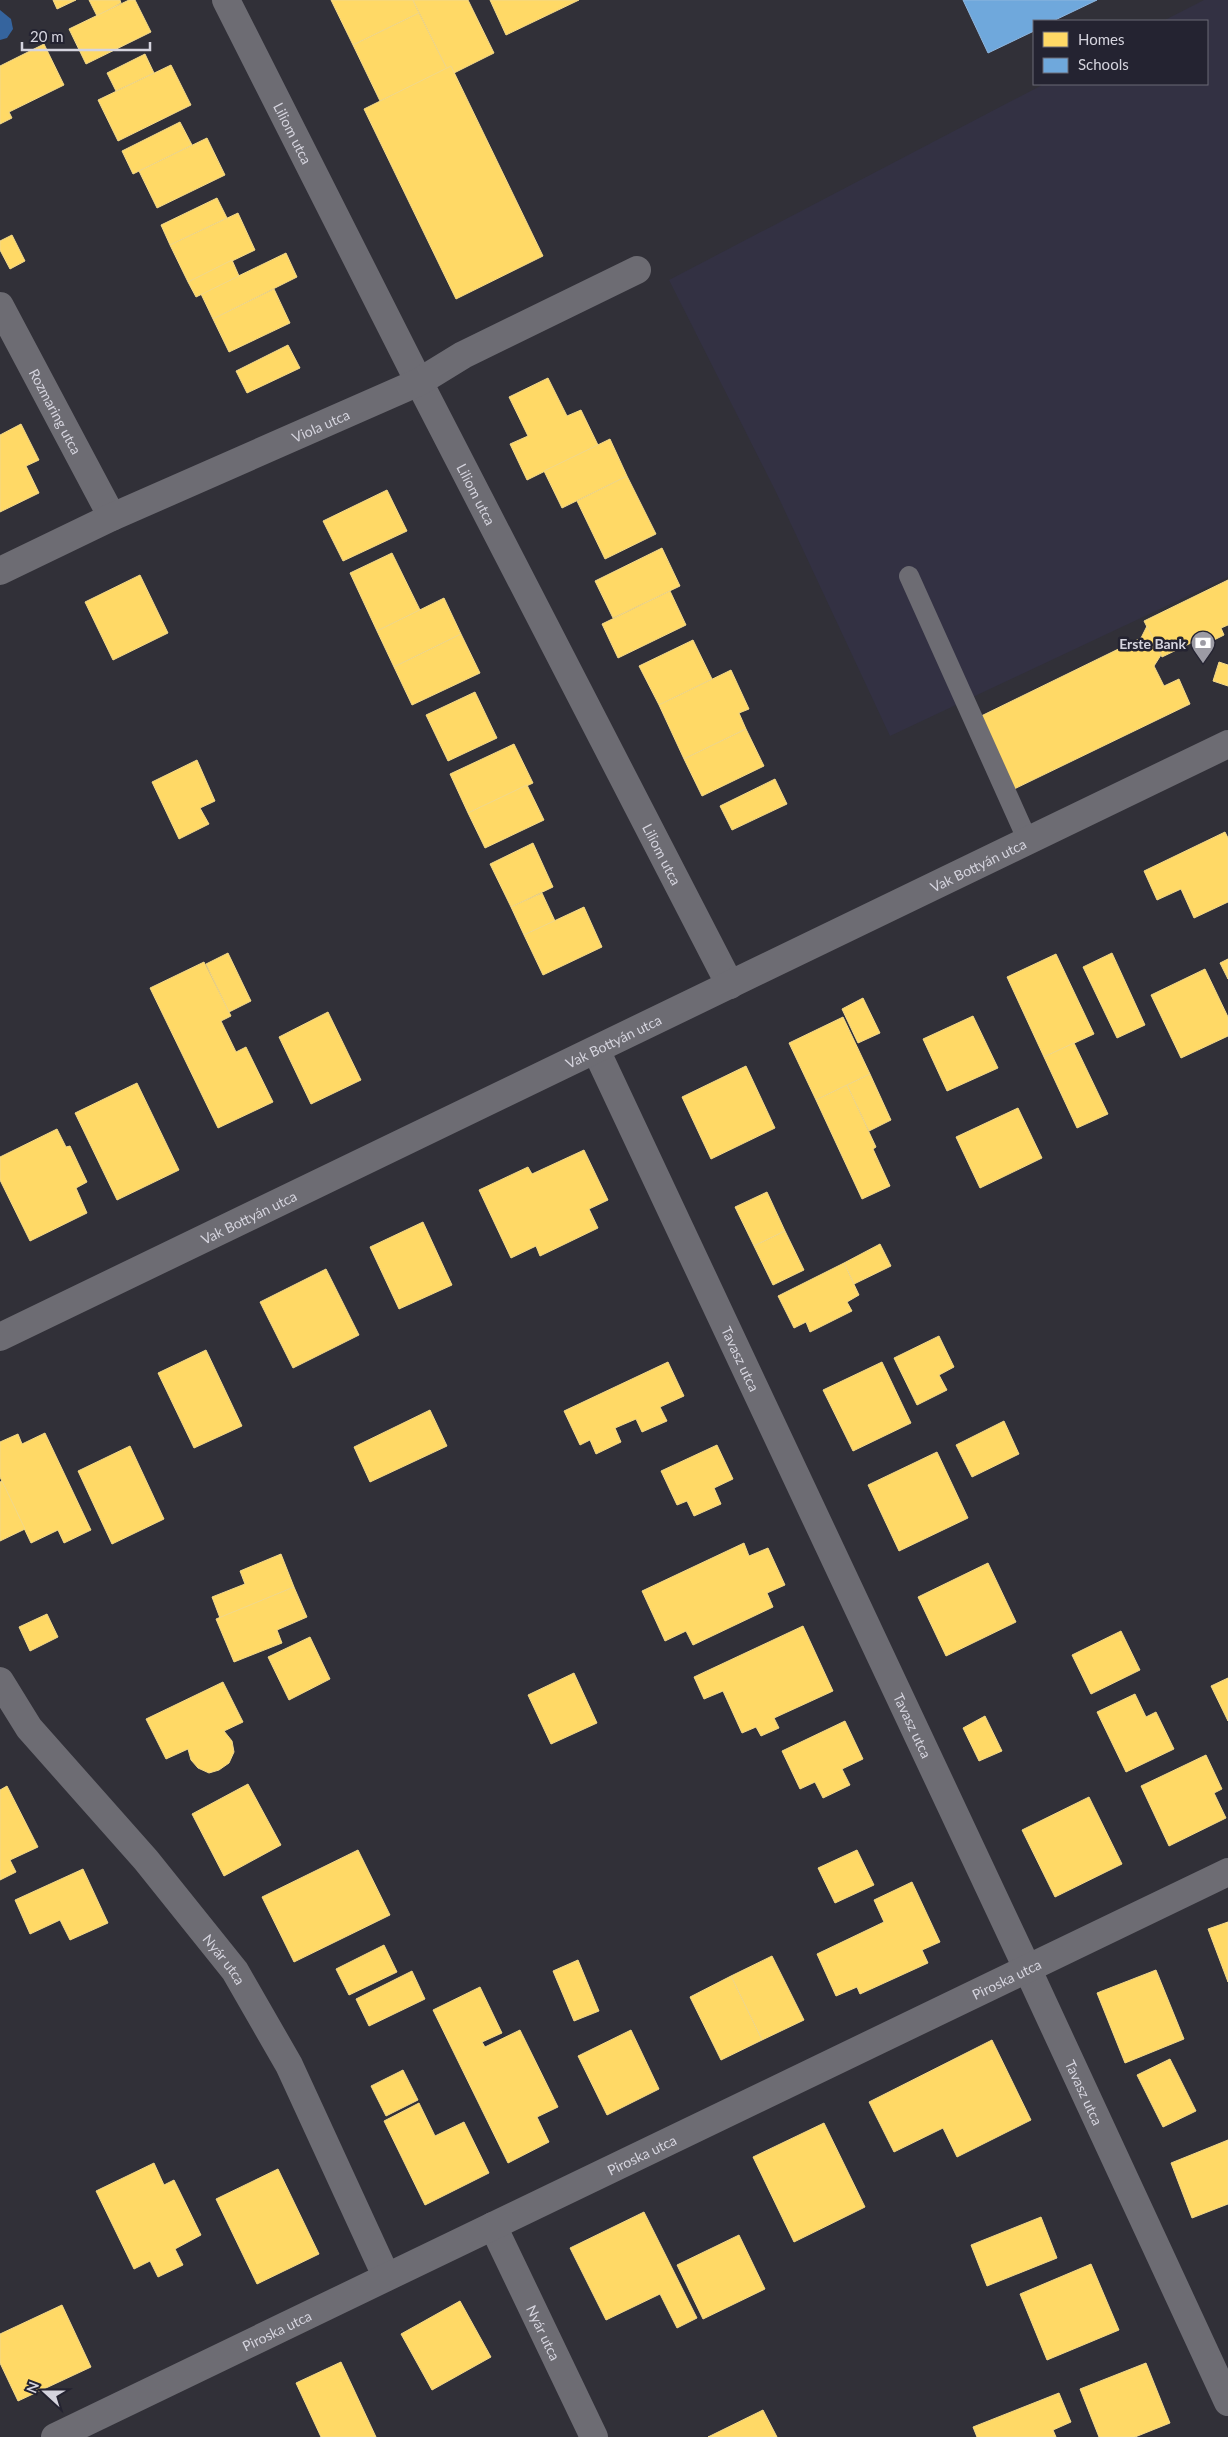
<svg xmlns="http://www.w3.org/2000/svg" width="1228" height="2437" viewBox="0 0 1228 2437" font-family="Lato,sans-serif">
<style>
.built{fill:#333143}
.water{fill:#35649e}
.homes{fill:#ffd966;stroke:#f2d88a}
.schools{fill:#6fa8dc;stroke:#8eb5dd}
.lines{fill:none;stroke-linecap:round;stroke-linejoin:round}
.lane{stroke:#6d6c73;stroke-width:20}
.street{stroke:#6d6c73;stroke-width:28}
.labels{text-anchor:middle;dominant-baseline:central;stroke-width:5;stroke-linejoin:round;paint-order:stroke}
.street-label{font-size:14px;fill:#d5d4de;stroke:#242331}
.poi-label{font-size:14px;font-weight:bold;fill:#d5d4de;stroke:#242331;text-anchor:end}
</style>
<rect width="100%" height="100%" fill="#313038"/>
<polygon class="built" points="1204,0 1228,0 1228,577 890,736 776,492 669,280 1044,84 1207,84 1207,21 1163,21"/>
<polygon class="water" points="0,10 11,19 13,29 7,38 0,40"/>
<g class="homes">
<polygon points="53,0 76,0 57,9"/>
<polygon points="89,0 120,0 121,3 97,16"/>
<polygon points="129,0 135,0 151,32 86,64 69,29"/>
<polygon points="331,0 413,0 419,13 353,45"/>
<polygon points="413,0 468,0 494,53 454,73 451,66 447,69"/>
<polygon points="490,0 579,0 506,35"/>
<polygon points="419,13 447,69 380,101 353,45"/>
<polygon points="44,44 64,85 9,112 12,118 0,124 0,66"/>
<polygon points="145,54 154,73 116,91 107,73"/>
<polygon points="171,65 191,105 118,141 98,100"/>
<polygon points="451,66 543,256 456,299 364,109"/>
<polygon points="180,122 192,145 133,174 122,151"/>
<polygon points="207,138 225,175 157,208 139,171"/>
<polygon points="217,198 227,218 170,245 161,225"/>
<polygon points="238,213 255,250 188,282 170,245"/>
<polygon points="12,235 25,261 10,269 0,250 0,241"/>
<polygon points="286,253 297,277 213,319 201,294"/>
<polygon points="232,260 239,276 196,297 188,282"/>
<polygon points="274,289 290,323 229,352 213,319"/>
<polygon points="288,345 300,368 247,393 236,371"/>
<polygon points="548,378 567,416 581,410 598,445 527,480 510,444 528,436 509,397"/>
<polygon points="21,424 39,460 26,466 39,493 0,512 0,435"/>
<polygon points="610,439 627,476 562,508 544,471"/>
<polygon points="627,476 656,534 605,559 577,501"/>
<polygon points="387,490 407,531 343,561 323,521"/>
<polygon points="662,548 680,586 613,618 595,581"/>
<polygon points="392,553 420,610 377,631 350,573"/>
<polygon points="140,575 168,633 113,660 85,602"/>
<polygon points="1228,580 1228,625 1221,628 1224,635 1196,649 1193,642 1162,657 1144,621"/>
<polygon points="670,591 686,625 618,658 602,624"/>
<polygon points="444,598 461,634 394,667 377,631"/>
<polygon points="1147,626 1161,655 1154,666 1164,686 1179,679 1190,704 1010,791 975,719 1141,638"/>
<polygon points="461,634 480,673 412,705 394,667"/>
<polygon points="693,640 712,679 659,705 639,666"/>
<polygon points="1219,662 1228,665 1228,686 1213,681"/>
<polygon points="731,670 749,709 739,713 746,729 684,759 659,705"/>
<polygon points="475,692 497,738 448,761 426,715"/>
<polygon points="746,729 764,766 702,796 684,759"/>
<polygon points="514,744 533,783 468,813 450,774"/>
<polygon points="197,760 215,801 200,808 209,824 179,839 152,782"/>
<polygon points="775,779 787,804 732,830 720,806"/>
<polygon points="527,785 544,820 485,848 468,813"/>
<polygon points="1225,832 1228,838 1228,902 1194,918 1181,889 1157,900 1144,871"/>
<polygon points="533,843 553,887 511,907 490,864"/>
<polygon points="542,893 555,921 524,935 511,907"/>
<polygon points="584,907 602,947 543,975 524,935"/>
<polygon points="228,953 251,1001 229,1012 206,964"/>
<polygon points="1112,953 1145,1025 1117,1038 1083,967"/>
<polygon points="1056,954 1094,1034 1044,1057 1007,977"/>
<polygon points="1228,959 1228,979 1220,963"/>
<polygon points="204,962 231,1016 221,1021 236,1052 246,1047 273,1102 218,1128 150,988"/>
<polygon points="1205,969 1228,1017 1228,1036 1181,1058 1151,995"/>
<polygon points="863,998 880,1033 858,1043 842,1009"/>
<polygon points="328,1012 361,1080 311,1104 279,1037"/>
<polygon points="973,1016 998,1068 947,1091 923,1039"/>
<polygon points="843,1017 870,1074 816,1100 789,1043"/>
<polygon points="1074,1043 1108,1114 1077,1128 1044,1057"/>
<polygon points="746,1066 775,1128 711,1159 682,1097"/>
<polygon points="870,1074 891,1120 869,1131 847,1085"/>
<polygon points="137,1083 179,1170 117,1200 75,1113"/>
<polygon points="847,1085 876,1147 873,1149 890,1186 862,1199 816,1100"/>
<polygon points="1018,1108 1042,1158 980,1188 956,1137"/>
<polygon points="57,1129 66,1147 70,1146 87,1182 76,1188 87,1213 30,1241 0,1180 0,1157"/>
<polygon points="584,1150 608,1200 589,1209 598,1228 540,1256 536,1246 511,1258 479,1190 528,1167 532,1174"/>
<polygon points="767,1192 785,1231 754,1246 735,1207"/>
<polygon points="423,1222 452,1285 399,1309 370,1247"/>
<polygon points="785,1231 804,1270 773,1285 754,1246"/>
<polygon points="880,1244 891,1266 854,1284 844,1263"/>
<polygon points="844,1263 859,1295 847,1302 852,1311 810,1332 806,1322 794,1328 778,1296"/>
<polygon points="326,1269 359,1335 293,1368 260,1302"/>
<polygon points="939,1336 954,1367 939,1375 947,1390 917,1405 894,1358"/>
<polygon points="206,1350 242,1426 194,1448 158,1373"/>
<polygon points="668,1362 684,1396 660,1407 667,1421 642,1432 636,1419 615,1428 621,1442 596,1454 590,1440 580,1445 564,1411"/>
<polygon points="882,1362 911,1423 853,1451 823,1390"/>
<polygon points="430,1410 447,1446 370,1482 354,1447"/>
<polygon points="1004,1421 1019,1454 972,1477 956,1445"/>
<polygon points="45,1433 91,1530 64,1543 58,1530 31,1543 0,1477 0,1442 18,1434 22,1444"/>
<polygon points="717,1445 733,1479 714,1488 721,1504 694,1516 687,1501 677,1505 661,1471"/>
<polygon points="130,1446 164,1519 112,1544 78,1471"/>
<polygon points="937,1452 968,1518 899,1551 868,1485"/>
<polygon points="2,1481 25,1529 0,1541 0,1482"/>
<polygon points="744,1543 749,1556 768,1548 785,1585 767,1593 773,1607 693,1645 686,1631 665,1641 642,1591"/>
<polygon points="281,1554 294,1587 220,1618 212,1597 245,1584 240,1571"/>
<polygon points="988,1563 1016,1622 946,1656 918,1597"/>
<polygon points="294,1587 307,1617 277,1630 282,1643 234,1662 216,1619"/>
<polygon points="47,1614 58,1637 30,1651 19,1627"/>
<polygon points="803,1626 833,1691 774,1718 779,1728 761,1736 756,1727 742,1733 723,1691 704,1699 694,1677"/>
<polygon points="1121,1631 1140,1670 1091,1694 1072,1655"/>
<polygon points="310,1637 330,1679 289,1700 268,1657"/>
<polygon points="574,1673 597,1723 551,1744 528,1695"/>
<polygon points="1228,1678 1228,1721 1211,1686"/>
<polygon points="223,1682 243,1722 224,1731 232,1741 234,1752 229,1763 219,1770 209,1773 198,1768 191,1760 188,1749 166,1759 146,1719"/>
<polygon points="1135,1694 1146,1717 1156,1712 1174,1749 1126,1772 1097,1712"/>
<polygon points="985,1716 1002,1751 979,1761 963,1728"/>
<polygon points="845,1721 863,1759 842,1769 850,1785 823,1798 815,1782 800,1789 782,1751"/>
<polygon points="1206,1755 1222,1789 1214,1793 1226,1818 1169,1846 1141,1786"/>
<polygon points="248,1784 281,1845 224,1876 192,1814"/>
<polygon points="7,1786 38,1847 10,1860 16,1872 0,1880 0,1790"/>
<polygon points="1089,1797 1122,1864 1055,1897 1022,1830"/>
<polygon points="358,1850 390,1915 294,1962 262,1897"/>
<polygon points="857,1850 874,1885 835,1903 818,1868"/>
<polygon points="83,1869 108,1923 70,1940 60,1920 30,1934 15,1900"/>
<polygon points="912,1882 940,1942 922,1950 928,1963 860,1994 857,1987 836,1996 817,1954 884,1922 874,1900"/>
<polygon points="1228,1922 1228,1982 1208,1929"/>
<polygon points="384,1945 397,1972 349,1995 336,1969"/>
<polygon points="772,1956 804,2020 762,2040 731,1976"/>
<polygon points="578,1960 599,2011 574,2021 553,1971"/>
<polygon points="1156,1970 1184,2039 1125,2063 1097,1993"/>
<polygon points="412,1971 425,1999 369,2026 356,1999"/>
<polygon points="731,1976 762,2040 721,2060 690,1997"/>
<polygon points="480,1987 502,2033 482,2042 485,2047 520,2030 558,2107 537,2117 549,2142 508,2163 433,2010"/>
<polygon points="631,2030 659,2089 607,2115 578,2056"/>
<polygon points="992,2040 1031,2120 957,2157 943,2128 894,2152 869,2102"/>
<polygon points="1170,2059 1196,2111 1163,2127 1137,2075"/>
<polygon points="403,2070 418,2100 386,2116 371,2086"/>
<polygon points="419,2103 435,2136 464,2122 489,2173 425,2205 384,2121"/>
<polygon points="824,2123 865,2207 794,2242 753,2157"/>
<polygon points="1228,2140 1228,2204 1192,2218 1171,2163"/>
<polygon points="154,2163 164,2185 174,2180 201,2235 175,2249 183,2265 158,2277 150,2261 134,2269 96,2191"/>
<polygon points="278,2169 319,2254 257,2284 216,2199"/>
<polygon points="644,2212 697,2318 677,2328 660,2294 606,2320 570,2248"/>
<polygon points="1041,2217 1057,2258 987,2286 971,2245"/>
<polygon points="739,2235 765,2289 703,2319 677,2265"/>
<polygon points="1091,2264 1119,2330 1047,2360 1020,2294"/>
<polygon points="460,2301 491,2357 432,2390 401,2334"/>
<polygon points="62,2305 91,2367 18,2401 0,2363 0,2334"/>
<polygon points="341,2362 376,2437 321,2437 296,2383"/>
<polygon points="1146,2363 1170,2423 1135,2437 1099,2437 1080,2389"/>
<polygon points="1059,2393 1071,2422 1053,2430 1056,2437 977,2437 973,2427"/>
<polygon points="763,2410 777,2437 708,2437"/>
</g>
<polygon class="schools" points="963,0 1097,0 1053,21 1034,21 1034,31 988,53"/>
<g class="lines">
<polyline class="lane" points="909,576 1028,841"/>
<g class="street">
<path id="s1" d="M226,0L419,382L730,985"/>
<path id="s2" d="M0,306L112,517"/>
<path id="s3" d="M0,571L112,517L419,382L463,355L637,270"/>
<path id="s4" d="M596,1050L1027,1968L1228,2402"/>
<path id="s5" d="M0,1337L1228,744"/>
<path id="s6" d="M0,1681L29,1728L146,1860L235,1971L289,2065L386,2276"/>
<path id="s7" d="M493,2226L594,2437"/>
<path id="s8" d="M55,2437L1228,1872"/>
</g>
</g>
<defs>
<symbol id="bank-pin" viewBox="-11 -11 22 30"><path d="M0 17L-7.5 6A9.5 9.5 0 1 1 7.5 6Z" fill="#9c9ba4" stroke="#242331"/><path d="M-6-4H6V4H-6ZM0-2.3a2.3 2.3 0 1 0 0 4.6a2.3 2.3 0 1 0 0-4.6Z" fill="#fff"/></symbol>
</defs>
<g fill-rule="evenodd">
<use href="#bank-pin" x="1189" y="629" width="28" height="38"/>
</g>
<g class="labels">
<g class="street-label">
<text stroke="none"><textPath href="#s1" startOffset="149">Liliom utca</textPath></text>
<text stroke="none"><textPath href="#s2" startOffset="119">Rozmaring utca</textPath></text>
<text stroke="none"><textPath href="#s3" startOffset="352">Viola utca</textPath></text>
<text stroke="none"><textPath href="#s1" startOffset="554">Liliom utca</textPath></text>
<text stroke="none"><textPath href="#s1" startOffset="959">Liliom utca</textPath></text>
<text stroke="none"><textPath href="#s5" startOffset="1086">Vak Bottyán utca</textPath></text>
<text stroke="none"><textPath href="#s5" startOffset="681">Vak Bottyán utca</textPath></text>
<text stroke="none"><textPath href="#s5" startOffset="276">Vak Bottyán utca</textPath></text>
<text stroke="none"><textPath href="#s4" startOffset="341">Tavasz utca</textPath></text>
<text stroke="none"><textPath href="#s4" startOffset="746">Tavasz utca</textPath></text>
<text stroke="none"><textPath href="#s6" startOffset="358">Nyár utca</textPath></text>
<text stroke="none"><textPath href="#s8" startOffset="1056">Piroska utca</textPath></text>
<text stroke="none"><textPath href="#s4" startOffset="1151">Tavasz utca</textPath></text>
<text stroke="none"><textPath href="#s8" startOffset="651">Piroska utca</textPath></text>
<text stroke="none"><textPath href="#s8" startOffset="246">Piroska utca</textPath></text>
<text stroke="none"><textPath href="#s7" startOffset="118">Nyár utca</textPath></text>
</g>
<g class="poi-label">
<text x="1186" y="643">Erste Bank</text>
</g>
</g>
<rect x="1033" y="20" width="175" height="65" fill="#242331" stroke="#6b6a76"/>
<rect x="1043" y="32" width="25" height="15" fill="#ffd966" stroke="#6b6a76"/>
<text x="1078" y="45" font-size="15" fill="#d5d4de">Homes</text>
<rect x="1043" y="58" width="25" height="15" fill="#6fa8dc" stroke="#6b6a76"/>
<text x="1078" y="70" font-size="15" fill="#d5d4de">Schools</text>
<g transform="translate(45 2392) rotate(291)" stroke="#242331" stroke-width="4" paint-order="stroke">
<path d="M0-4L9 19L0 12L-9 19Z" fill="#d5d4de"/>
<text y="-8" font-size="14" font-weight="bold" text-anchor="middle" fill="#d5d4de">N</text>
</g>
<path d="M22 42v8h128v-8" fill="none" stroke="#d5d4de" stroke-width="2.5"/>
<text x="30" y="42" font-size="15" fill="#d5d4de" stroke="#242331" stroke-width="4" paint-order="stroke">20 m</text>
</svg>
